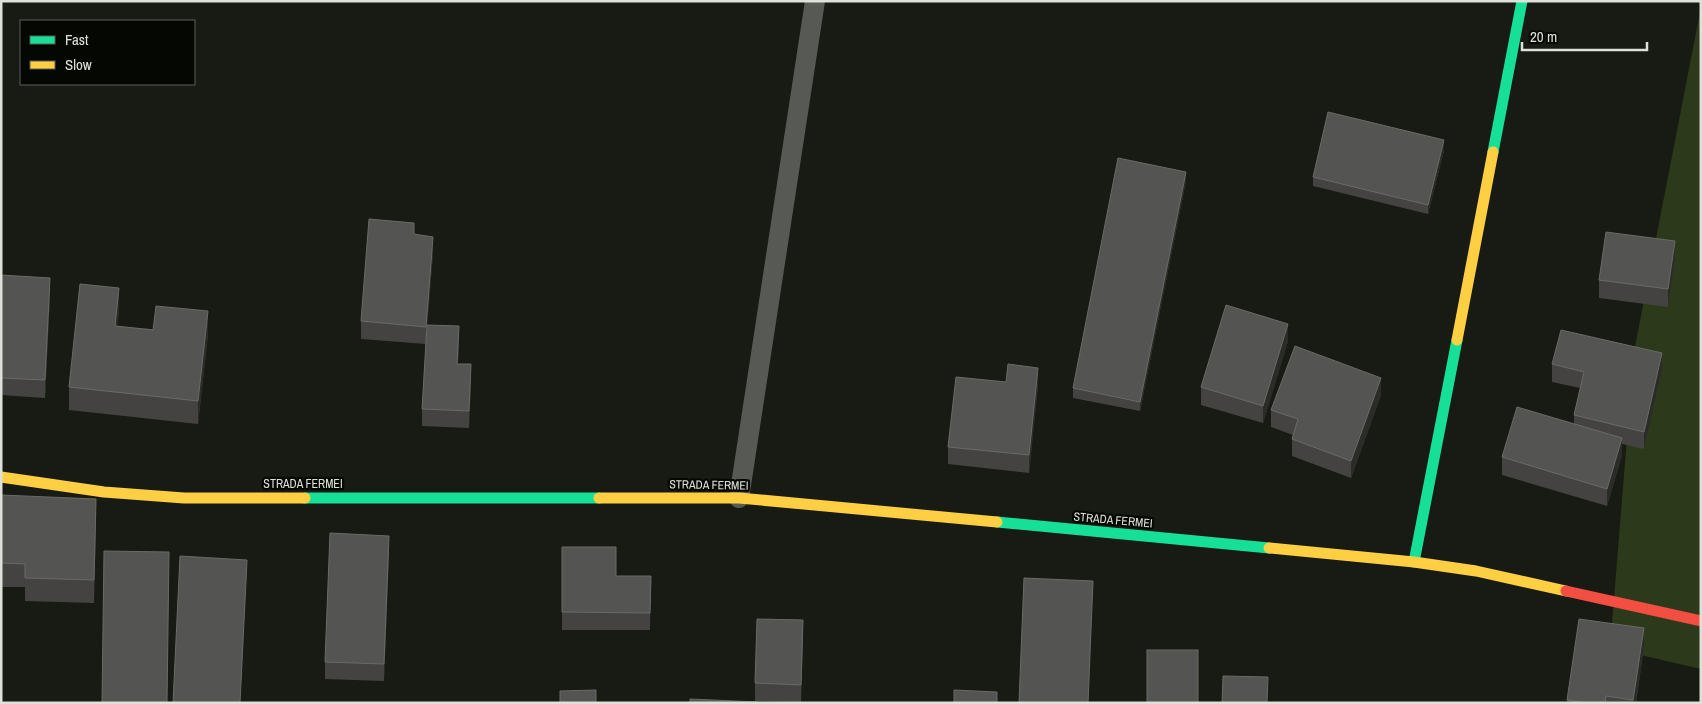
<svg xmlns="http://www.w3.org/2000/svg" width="1702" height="704" viewBox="0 0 1702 704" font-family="'Archivo Narrow',sans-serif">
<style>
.green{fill:#2c3a1b}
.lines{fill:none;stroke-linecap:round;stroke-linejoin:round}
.lane{stroke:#575a54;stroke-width:20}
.fast{stroke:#16e098;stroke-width:11}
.slow{stroke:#ffcf43;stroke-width:11}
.jam{stroke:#f24e42;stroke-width:11}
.wall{fill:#444341}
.shaded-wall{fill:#2b2c28}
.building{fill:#545452;stroke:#6a6a67}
.labels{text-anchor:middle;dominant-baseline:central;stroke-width:4.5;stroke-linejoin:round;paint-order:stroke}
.street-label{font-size:12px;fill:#dde1d8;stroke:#050703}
</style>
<rect width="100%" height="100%" fill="#181b14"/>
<polygon class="green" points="1701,7 1701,669 1610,648 1634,352"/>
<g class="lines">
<polyline class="lane" points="739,498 815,1"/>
<g class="fast">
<polyline points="1493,152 1522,1"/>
<polyline points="305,498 599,498"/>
<polyline points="997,522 1269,548"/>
<polyline points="1414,562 1457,340"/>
</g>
<g class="slow">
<polyline points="1457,340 1493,152"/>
<polyline points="1,477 104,492 184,498 305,498"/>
<polyline points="599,498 739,498 997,522"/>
<polyline points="1269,548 1414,562 1476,571 1566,591"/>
</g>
<polyline class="jam" points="1566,591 1701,621"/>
</g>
<g class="wall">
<polygon points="1444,150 1428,214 1313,186 1313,177"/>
<polygon points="1186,181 1140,411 1073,398 1073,388"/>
<polygon points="414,235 433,254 427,325 459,343 458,364 471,382 469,428 422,426 422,409 426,344 361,339 361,321"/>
<polygon points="1675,259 1668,307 1599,298 1599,280"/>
<polygon points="1,275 50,295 45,398 1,395"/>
<polygon points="119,311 117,326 208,334 198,424 69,410 69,387"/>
<polygon points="1288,341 1263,423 1201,405 1201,387"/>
<polygon points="1552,364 1662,371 1644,449 1622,444 1622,455 1607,506 1502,475 1502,457 1574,424 1574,415 1580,388 1552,382"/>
<polygon points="1006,382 1038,385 1029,473 948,464 948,447"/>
<polygon points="1381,395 1351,478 1292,456 1292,439 1293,435 1271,427 1271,410"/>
<polygon points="1,495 96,522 94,603 25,601 25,587 1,587"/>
<polygon points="562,547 616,576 651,576 650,630 562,630"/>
<polygon points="389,553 384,681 325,679 325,662"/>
<polygon points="803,637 801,702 755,701 755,683"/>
<polygon points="1644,646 1636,703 1567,703 1567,700"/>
</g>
<g class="shaded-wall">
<polygon points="1444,140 1444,150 1428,214 1428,205"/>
<polygon points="1186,172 1186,181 1140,411 1140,402"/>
<polygon points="433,237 433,254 426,344 426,327"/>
<polygon points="1675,241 1675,259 1668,307 1668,289"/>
<polygon points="50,278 50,295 45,398 45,380"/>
<polygon points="119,288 119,311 115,349 115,326"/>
<polygon points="208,311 208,334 198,424 198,401"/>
<polygon points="1288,324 1288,341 1263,423 1263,406"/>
<polygon points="459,326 459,343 457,381 457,364"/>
<polygon points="1662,353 1662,371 1644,449 1644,432"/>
<polygon points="471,364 471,382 469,428 469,411"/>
<polygon points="1038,368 1038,385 1029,473 1029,455"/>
<polygon points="1381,378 1381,395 1351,478 1351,461"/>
<polygon points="1622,438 1622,455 1607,506 1607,489"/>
<polygon points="96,499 96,522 94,603 94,580"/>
<polygon points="389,536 389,553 384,681 384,664"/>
<polygon points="247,560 247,569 240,703"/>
<polygon points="803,620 803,637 801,702 801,685"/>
<polygon points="1644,628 1644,646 1636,703 1633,703"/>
</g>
<g class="building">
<polygon points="1328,112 1444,140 1428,205 1313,177"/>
<polygon points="1118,158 1186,172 1140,402 1073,388"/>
<polygon points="369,219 414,223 414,234 433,237 426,327 361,321"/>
<polygon points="1606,232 1675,241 1668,289 1599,280"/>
<polygon points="1,275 50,278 45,380 1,378"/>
<polygon points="80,284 119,288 115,326 153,330 156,306 208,311 198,401 69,387"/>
<polygon points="1226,305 1288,324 1263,406 1201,387"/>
<polygon points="427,325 459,326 457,364 471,364 469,411 422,409"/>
<polygon points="1561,330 1662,353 1644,432 1574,415 1584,372 1552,364"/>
<polygon points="1295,346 1381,378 1351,461 1292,439 1298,419 1271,410"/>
<polygon points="1008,364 1038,368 1029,455 948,447 956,377 1006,382"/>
<polygon points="1517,407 1622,438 1607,489 1502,457"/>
<polygon points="1,495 96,499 94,580 25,578 25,564 1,563"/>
<polygon points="330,533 389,536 384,664 325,662"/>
<polygon points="562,547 616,547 616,576 651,576 650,613 562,612"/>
<polygon points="104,551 169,552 167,703 102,703"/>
<polygon points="180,556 247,560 240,703 173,703"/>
<polygon points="1024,578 1093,581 1088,703 1019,703"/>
<polygon points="757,619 803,620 801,685 755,683"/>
<polygon points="1579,619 1644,628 1633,700 1606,696 1605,703 1586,703 1567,700"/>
<rect x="1147" y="650" width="51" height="53"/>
<polygon points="1223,676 1268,677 1267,703 1222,703"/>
<polygon points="596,690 596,703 560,703 560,691"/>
<polygon points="954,690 997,692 997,703 954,703"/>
<polygon points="690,699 758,702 758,703 690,703"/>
</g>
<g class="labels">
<g class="street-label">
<text x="303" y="484">STRADA FERMEI</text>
<text transform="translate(709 485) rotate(1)">STRADA FERMEI</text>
<text transform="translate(1113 520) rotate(5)">STRADA FERMEI</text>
</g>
</g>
<rect width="1702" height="704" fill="none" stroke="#dde1d8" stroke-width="5"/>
<rect x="20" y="20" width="175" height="65" fill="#050703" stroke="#5b5e58"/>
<rect x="30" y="36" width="25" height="8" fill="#16e098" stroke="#5b5e58"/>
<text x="65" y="45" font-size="15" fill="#dde1d8">Fast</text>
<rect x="30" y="61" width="25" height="8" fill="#ffcf43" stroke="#5b5e58"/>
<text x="65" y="70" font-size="15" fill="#dde1d8">Slow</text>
<path d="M1522 42v8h125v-8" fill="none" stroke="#dde1d8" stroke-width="2.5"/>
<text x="1530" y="42" font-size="15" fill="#dde1d8" stroke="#050703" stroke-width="4" paint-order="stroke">20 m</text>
</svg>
